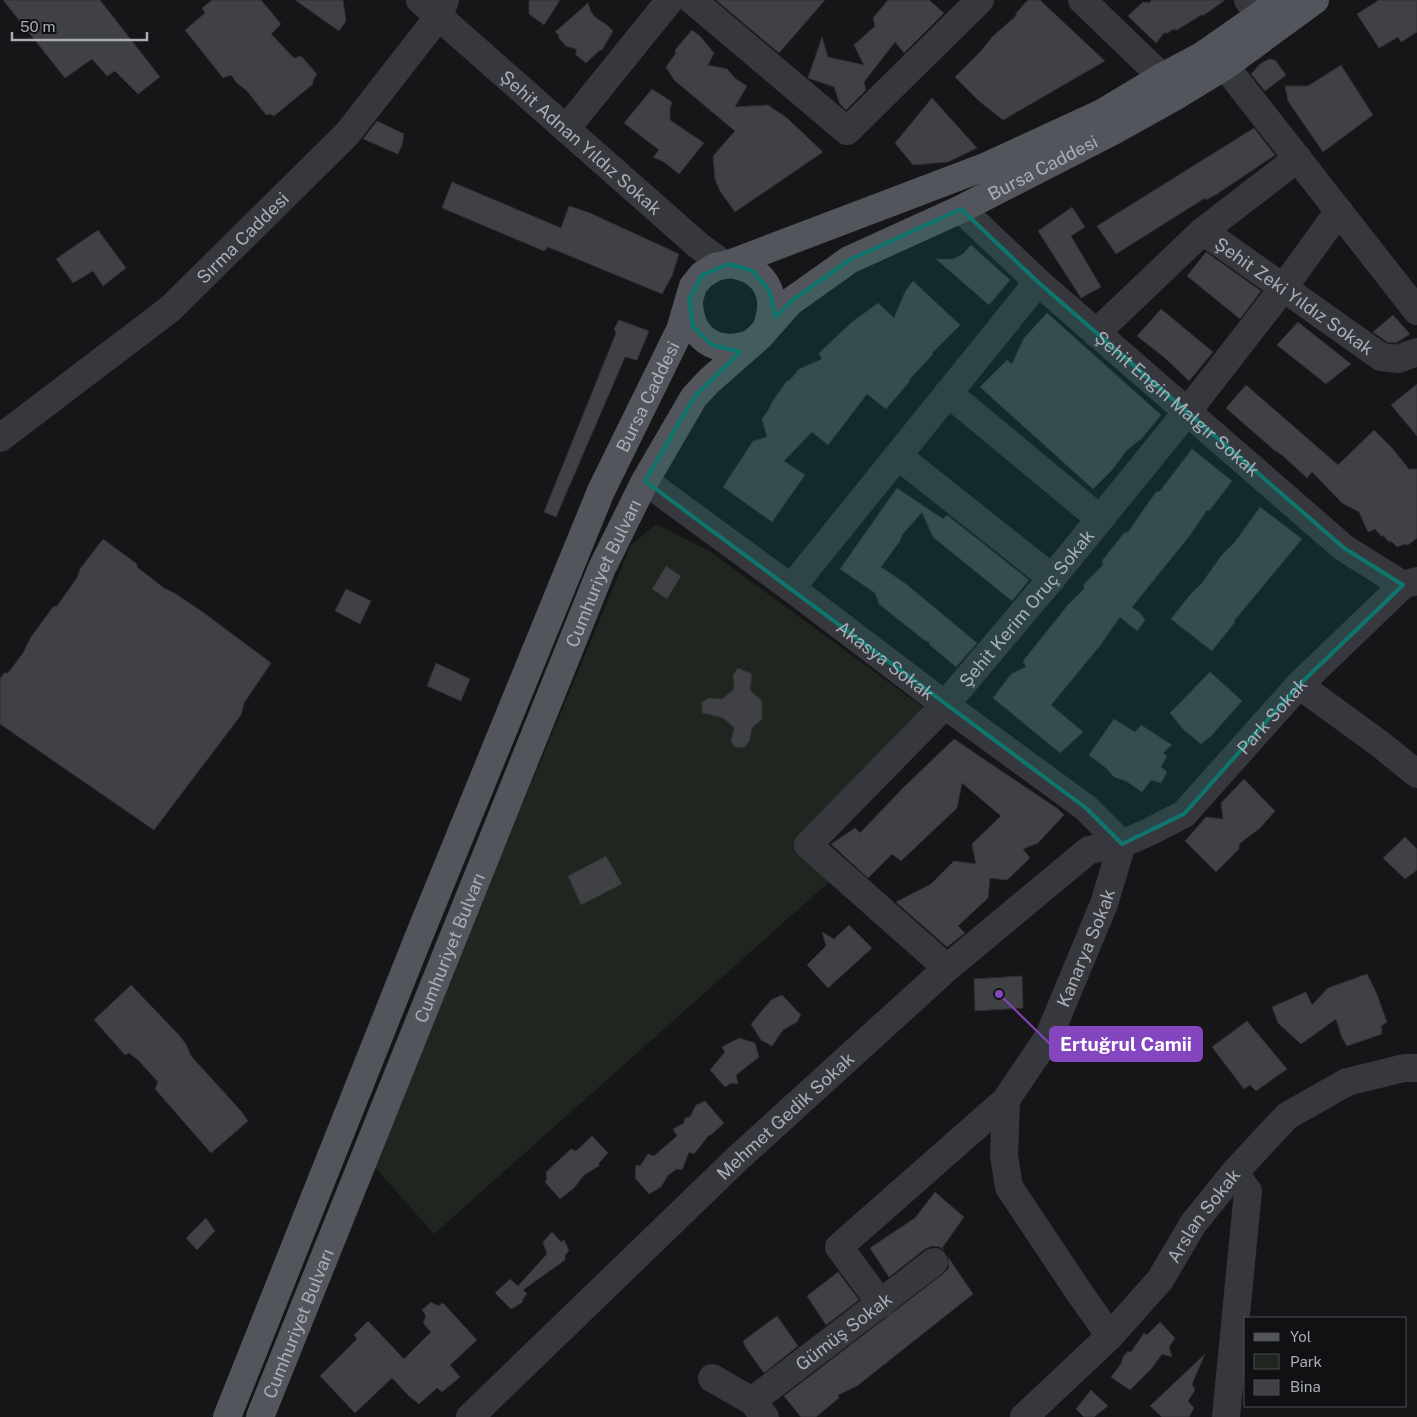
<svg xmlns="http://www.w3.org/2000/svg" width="1417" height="1417" viewBox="0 0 1417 1417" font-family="'Public Sans',sans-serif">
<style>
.green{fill:#1e261f}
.building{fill:#404145;stroke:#303034}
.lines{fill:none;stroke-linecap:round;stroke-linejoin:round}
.minor{stroke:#37383d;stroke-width:28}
.major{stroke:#53555c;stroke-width:28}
.marked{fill:#0f766e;fill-opacity:0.2;stroke:#0f766e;stroke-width:4;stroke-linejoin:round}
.labels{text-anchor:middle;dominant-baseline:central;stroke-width:4;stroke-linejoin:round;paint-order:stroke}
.street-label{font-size:18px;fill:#a8adb8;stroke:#111113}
.leader{fill:none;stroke:#8446be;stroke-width:2}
.callout-dot{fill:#8446be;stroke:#111113;stroke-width:2}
.callout{fill:#8446be;stroke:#8446be;stroke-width:2}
.callout-label{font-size:19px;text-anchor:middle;font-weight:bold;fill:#fff}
</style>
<rect width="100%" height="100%" fill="#161618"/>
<polygon class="green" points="656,524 711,552 925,709 795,851 829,882 434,1234 372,1164 631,545"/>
<g class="building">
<polygon points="3,0 100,0 160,77 138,94 115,71 107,76 92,59 65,78"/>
<polygon points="212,0 261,0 281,24 271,34 294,58 301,56 317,74 313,80 313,84 274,116 271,114 266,115 247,91 237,83 231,75 223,78 185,30 205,13 202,8"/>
<polygon points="295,0 343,0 346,21 339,31"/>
<polygon points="529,0 560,0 544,25 529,14"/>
<polygon points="716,0 825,0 779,53"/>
<polygon points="888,0 929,0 944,13 904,53 895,42 864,82 866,90 846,110 840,104 834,87 808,78 822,37 828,57 864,65 854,45 875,26 873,18"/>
<polygon points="1028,0 1040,0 1042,2 1105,61 1003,120 979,101 955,77 981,51 993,36 1016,16 1016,13"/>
<polygon points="1152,0 1225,0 1204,15 1201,15 1177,30 1173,29 1168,33 1164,33 1156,43 1128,16 1143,2 1149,3"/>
<polygon points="1379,0 1417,0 1417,32 1401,42 1398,37 1379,48 1357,14"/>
<polygon points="588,3 591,12 596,18 607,25 613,31 602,50 600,50 586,63 576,55 576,49 566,46 558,37 559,35 555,32"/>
<polygon points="692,30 700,36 714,53 708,65 727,69 736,79 747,86 735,107 768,105 787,118 823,152 735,212 720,191 715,179 713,156 735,131 674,80 666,67 676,53 675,50"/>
<polygon points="1269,59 1275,60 1286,75 1265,91 1251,74 1260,64"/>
<polygon points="1341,65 1373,115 1323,152 1288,101 1285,86 1308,86"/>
<polygon points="652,89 672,102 670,109 670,120 704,143 679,174 664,162 653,157 659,150 624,123"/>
<polygon points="932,98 977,148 948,162 913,165 895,143"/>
<polygon points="377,121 404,134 402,145 398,154 363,139"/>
<polygon points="1254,128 1275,155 1217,194 1206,200 1205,198 1116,254 1097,226"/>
<polygon points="452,182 561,228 569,206 590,213 679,254 672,276 662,294 548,247 544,251 442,208"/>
<polygon points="1072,207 1085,227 1071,236 1101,287 1081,298 1038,231"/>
<polygon points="98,230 126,268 103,286 93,271 73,283 56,259"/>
<polygon points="971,245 1010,280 989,305 936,259 953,259 963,254"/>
<polygon points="1206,252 1261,291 1240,319 1187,276"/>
<polygon points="913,281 960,325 932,353 933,354 909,380 910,381 886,409 867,394 828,445 812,432 784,461 805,475 772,522 723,487 753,441 767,437 762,419 769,409 772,402 787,381 790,380 799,369 822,359 819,353 852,322 878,303 894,318 905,292"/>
<polygon points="1161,309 1213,352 1189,381 1165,358 1137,336"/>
<polygon points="1047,313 1161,415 1142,438 1127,450 1112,470 1093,489 980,387 1007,360 1012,364 1024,338"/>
<polygon points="1393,315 1410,334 1396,343 1387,342 1373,332"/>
<polygon points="619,320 649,331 637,360 625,357 556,517 544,512 616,333 614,329"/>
<polygon points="1298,322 1351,364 1326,384 1277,345"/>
<polygon points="1417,384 1417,436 1391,405"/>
<polygon points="1246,385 1338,465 1374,430 1392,448 1409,469 1417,469 1417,538 1408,545 1405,544 1397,547 1392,542 1388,541 1384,536 1381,536 1375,529 1368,532 1359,512 1342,503 1312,472 1307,478 1282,455 1274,450 1226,408"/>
<polygon points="1192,449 1232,481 1209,511 1207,510 1191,534 1132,607 1141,614 1145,620 1137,631 1120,617 1099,647 1051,705 1083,732 1060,753 993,698 1011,674 1026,667 1023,661 1067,606 1084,589 1084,584 1103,565 1102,561 1124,533 1128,532 1156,492 1160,491"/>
<polygon points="897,488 943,519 947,515 1029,580 1012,601 933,537 922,512 902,535 900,541 881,567 906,584 977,643 956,667 930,645 929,642 924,640 879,604 875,593 840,569"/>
<polygon points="1260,507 1302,539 1234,621 1235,622 1212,651 1171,619 1190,595 1202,583 1221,556 1235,542"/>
<polygon points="103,539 137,564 137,567 164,588 176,594 204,613 271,663 244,703 241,715 154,830 0,724 0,679 4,673 8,673 23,653 31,637 53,607 57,606 77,578 80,569"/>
<polygon points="666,566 681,576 667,599 652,589"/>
<polygon points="346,589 371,601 360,624 335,611"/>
<polygon points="436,663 470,679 461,701 427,686"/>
<polygon points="738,668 752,674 750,690 762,701 762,719 752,728 750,740 744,748 735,747 731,742 734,728 723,718 702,713 702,702 709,698 722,699 734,689 733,675"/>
<polygon points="1210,672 1242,701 1211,736 1201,744 1183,729 1170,713"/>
<polygon points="1114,719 1135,732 1141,725 1172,745 1163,753 1167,756 1161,767 1167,772 1161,783 1151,780 1142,792 1126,781 1114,777 1106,768 1089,755"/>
<polygon points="954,739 1058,809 1064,815 1038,843 1023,849 1030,858 1007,880 990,878 988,898 958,926 965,933 947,947 896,902 931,884 954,861 976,864 972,844 1001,816 962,783 957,808 901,861 892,854 868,878 831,844 855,828 860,833 903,788"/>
<polygon points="1244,779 1275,811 1260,828 1239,844 1239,849 1216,872 1185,841 1206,817 1223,819 1221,803"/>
<polygon points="1405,837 1417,849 1417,870 1405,879 1383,858"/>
<polygon points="606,856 622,884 581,905 568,876"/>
<polygon points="849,925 872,948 828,988 807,965 826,946 822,932 834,939"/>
<polygon points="1367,974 1376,992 1387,1022 1381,1026 1382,1034 1347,1046 1342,1038 1336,1019 1301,1044 1278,1023 1272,1007 1306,992 1312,1005 1328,988"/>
<polygon points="1022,976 1023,1008 975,1011 974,979"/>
<polygon points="131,985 178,1034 186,1044 191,1056 241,1111 248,1121 211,1153 155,1089 158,1082 138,1060 129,1053 125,1055 94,1020"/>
<polygon points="782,995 801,1015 797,1022 783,1030 772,1046 761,1040 751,1024 771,1000"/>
<polygon points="1247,1021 1287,1069 1256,1091 1250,1085 1244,1089 1212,1047"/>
<polygon points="739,1038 755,1043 759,1057 736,1075 738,1084 731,1083 725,1087 710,1070 725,1052 722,1047"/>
<polygon points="705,1101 724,1123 711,1135 709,1135 694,1154 689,1152 682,1170 677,1169 668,1175 661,1187 649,1194 635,1178 636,1165 640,1166 648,1154 654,1156 677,1136 673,1129 684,1123 685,1118 690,1117 696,1105"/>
<polygon points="592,1136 608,1153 599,1163 599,1166 584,1175 574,1188 560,1199 545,1182 547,1179 546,1172 571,1149 576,1151"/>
<polygon points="935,1192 964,1217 942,1248 944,1250 940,1247 932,1246 925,1249 889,1277 870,1248 915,1218"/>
<polygon points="206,1218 215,1231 197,1250 186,1238"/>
<polygon points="552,1232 561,1242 564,1240 569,1251 565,1255 565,1260 523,1290 527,1294 522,1300 523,1302 511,1309 495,1293 510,1279 518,1286 547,1254 543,1242"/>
<polygon points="948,1257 973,1294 857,1386 838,1395 839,1398 816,1417 801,1417 784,1396 943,1274 949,1268"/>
<polygon points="838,1272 859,1300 826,1325 807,1296"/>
<polygon points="431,1302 438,1306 443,1303 477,1340 450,1365 460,1377 442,1392 437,1388 419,1404 409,1396 392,1378 355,1413 320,1376 357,1339 354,1335 368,1321 404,1359 431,1332 423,1323 426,1316 422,1310"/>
<polygon points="777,1316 798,1346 764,1373 746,1348 743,1341"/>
<polygon points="1160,1322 1175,1338 1169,1347 1172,1357 1162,1354 1152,1368 1130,1390 1111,1377 1121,1364 1123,1357 1127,1352 1131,1352 1144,1333 1147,1335"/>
<polygon points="1205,1354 1192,1384 1195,1390 1188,1401 1194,1408 1189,1417 1162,1417 1150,1406"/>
<polygon points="1091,1390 1108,1406 1094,1417 1084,1417 1076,1409"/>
</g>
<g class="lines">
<g class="minor">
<path id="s1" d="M420,0L699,246L725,265"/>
<polyline points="692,0 847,131 980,0"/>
<polyline points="1082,0 1162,77"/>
<polyline points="1248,0 1261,15"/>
<polyline points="1225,66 1417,311"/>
<polyline points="566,129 670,0"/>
<path id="s2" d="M961,209L1038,282L1344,548L1403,585"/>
<path id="s3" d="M1203,231L1381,357L1398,359L1417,352"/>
<polyline points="1096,333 1203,231 1298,158"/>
<polyline points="948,393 1100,519"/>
<path id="s4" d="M0,438L170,309L347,134L439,16L445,0"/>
<polyline points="898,456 1052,578"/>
<path id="s5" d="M645,481L791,588L945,705L1086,808L1122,844"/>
<polyline points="791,588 1038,282"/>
<polyline points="1299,685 1380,744 1417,774"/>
<path id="s6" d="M947,968L808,845L945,705L1052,578L1187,412L1284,287L1339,211"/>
<polyline points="881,1304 839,1247 1006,1100"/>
<path id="s7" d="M1110,1336L1081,1295L1009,1187L1004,1156L1006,1100L1049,1036L1104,904L1122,844"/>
<polyline points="712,1378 752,1401 765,1417"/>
<path id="s8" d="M752,1401L934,1262"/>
<path id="s9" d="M470,1417L737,1159L947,968L1089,850L1122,844L1149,832L1184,814L1299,685L1403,585L1417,581"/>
<path id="s10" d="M1024,1417L1110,1336L1160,1280L1193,1224L1234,1173L1287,1116L1347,1082L1404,1068H1417"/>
<polyline points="1226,1417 1248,1191 1234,1173"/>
</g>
<g class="major">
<path d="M729,264C764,268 779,293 767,326"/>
<path d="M689,300C689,337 714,356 750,344"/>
<path id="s11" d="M227,1417L417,941L601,491L680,330L693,286L702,275L715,267L729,264L987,166L1102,113L1162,77L1203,55L1282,0"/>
<path id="s12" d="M260,1417L602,568L645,481L694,397L709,381L760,336L790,302L849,260L961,209L1113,131L1174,97L1225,66L1315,0"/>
</g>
</g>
<path class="marked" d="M961,209L1038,282L1344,548L1403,585L1299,685L1184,814L1122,844L1086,808L645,481L694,397L740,352L712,345L693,327L689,300L702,275L729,264L753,271L769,290L776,317L790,302L849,260Z"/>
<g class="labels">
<g class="street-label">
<text stroke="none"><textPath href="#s1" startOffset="215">Şehit Adnan Yıldız Sokak</textPath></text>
<text stroke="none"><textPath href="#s12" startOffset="1532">Bursa Caddesi</textPath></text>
<text stroke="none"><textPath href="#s4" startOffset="315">Sırma Caddesi</textPath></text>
<text stroke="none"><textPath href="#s3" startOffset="112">Şehit Zeki Yıldız Sokak</textPath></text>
<text stroke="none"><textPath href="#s11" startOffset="1104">Bursa Caddesi</textPath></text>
<text stroke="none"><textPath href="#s2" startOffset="291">Şehit Engin Malgır Sokak</textPath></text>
<text stroke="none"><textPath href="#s12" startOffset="911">Cumhuriyet Bulvarı</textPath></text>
<text stroke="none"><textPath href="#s6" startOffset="508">Şehit Kerim Oruç Sokak</textPath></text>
<text stroke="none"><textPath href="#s5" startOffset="300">Akasya Sokak</textPath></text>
<text stroke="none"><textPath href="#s9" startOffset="1074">Park Sokak</textPath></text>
<text stroke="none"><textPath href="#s7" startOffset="440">Kanarya Sokak</textPath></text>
<text stroke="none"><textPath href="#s12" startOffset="506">Cumhuriyet Bulvarı</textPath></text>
<text stroke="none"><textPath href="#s9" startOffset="436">Mehmet Gedik Sokak</textPath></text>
<text stroke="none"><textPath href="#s10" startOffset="271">Arslan Sokak</textPath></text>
<text stroke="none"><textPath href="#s12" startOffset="101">Cumhuriyet Bulvarı</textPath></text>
<text stroke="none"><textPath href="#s8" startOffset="115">Gümüş Sokak</textPath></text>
</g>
</g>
<path class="leader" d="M999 994L1050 1044"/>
<circle class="callout-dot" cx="999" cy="994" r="5"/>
<rect class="callout" x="1050" y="1027" width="152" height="34" rx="5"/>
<g class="callout-label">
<text x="1126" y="1051">Ertuğrul Camii</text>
</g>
<rect x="1244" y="1317" width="162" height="90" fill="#111113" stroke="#4d4f55"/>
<rect x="1254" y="1333" width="25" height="8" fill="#53555c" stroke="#4d4f55"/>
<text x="1290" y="1342" font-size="15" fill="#a8adb8">Yol</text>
<rect x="1254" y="1354" width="25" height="15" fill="#1e261f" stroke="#4d4f55"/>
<text x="1290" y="1367" font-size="15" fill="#a8adb8">Park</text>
<rect x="1254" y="1380" width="25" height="15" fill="#404145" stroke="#4d4f55"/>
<text x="1290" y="1392" font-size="15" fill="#a8adb8">Bina</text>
<path d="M12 32v8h135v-8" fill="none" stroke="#a8adb8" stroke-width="2.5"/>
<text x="20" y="32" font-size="15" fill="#a8adb8" stroke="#111113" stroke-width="4" paint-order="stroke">50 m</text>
</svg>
